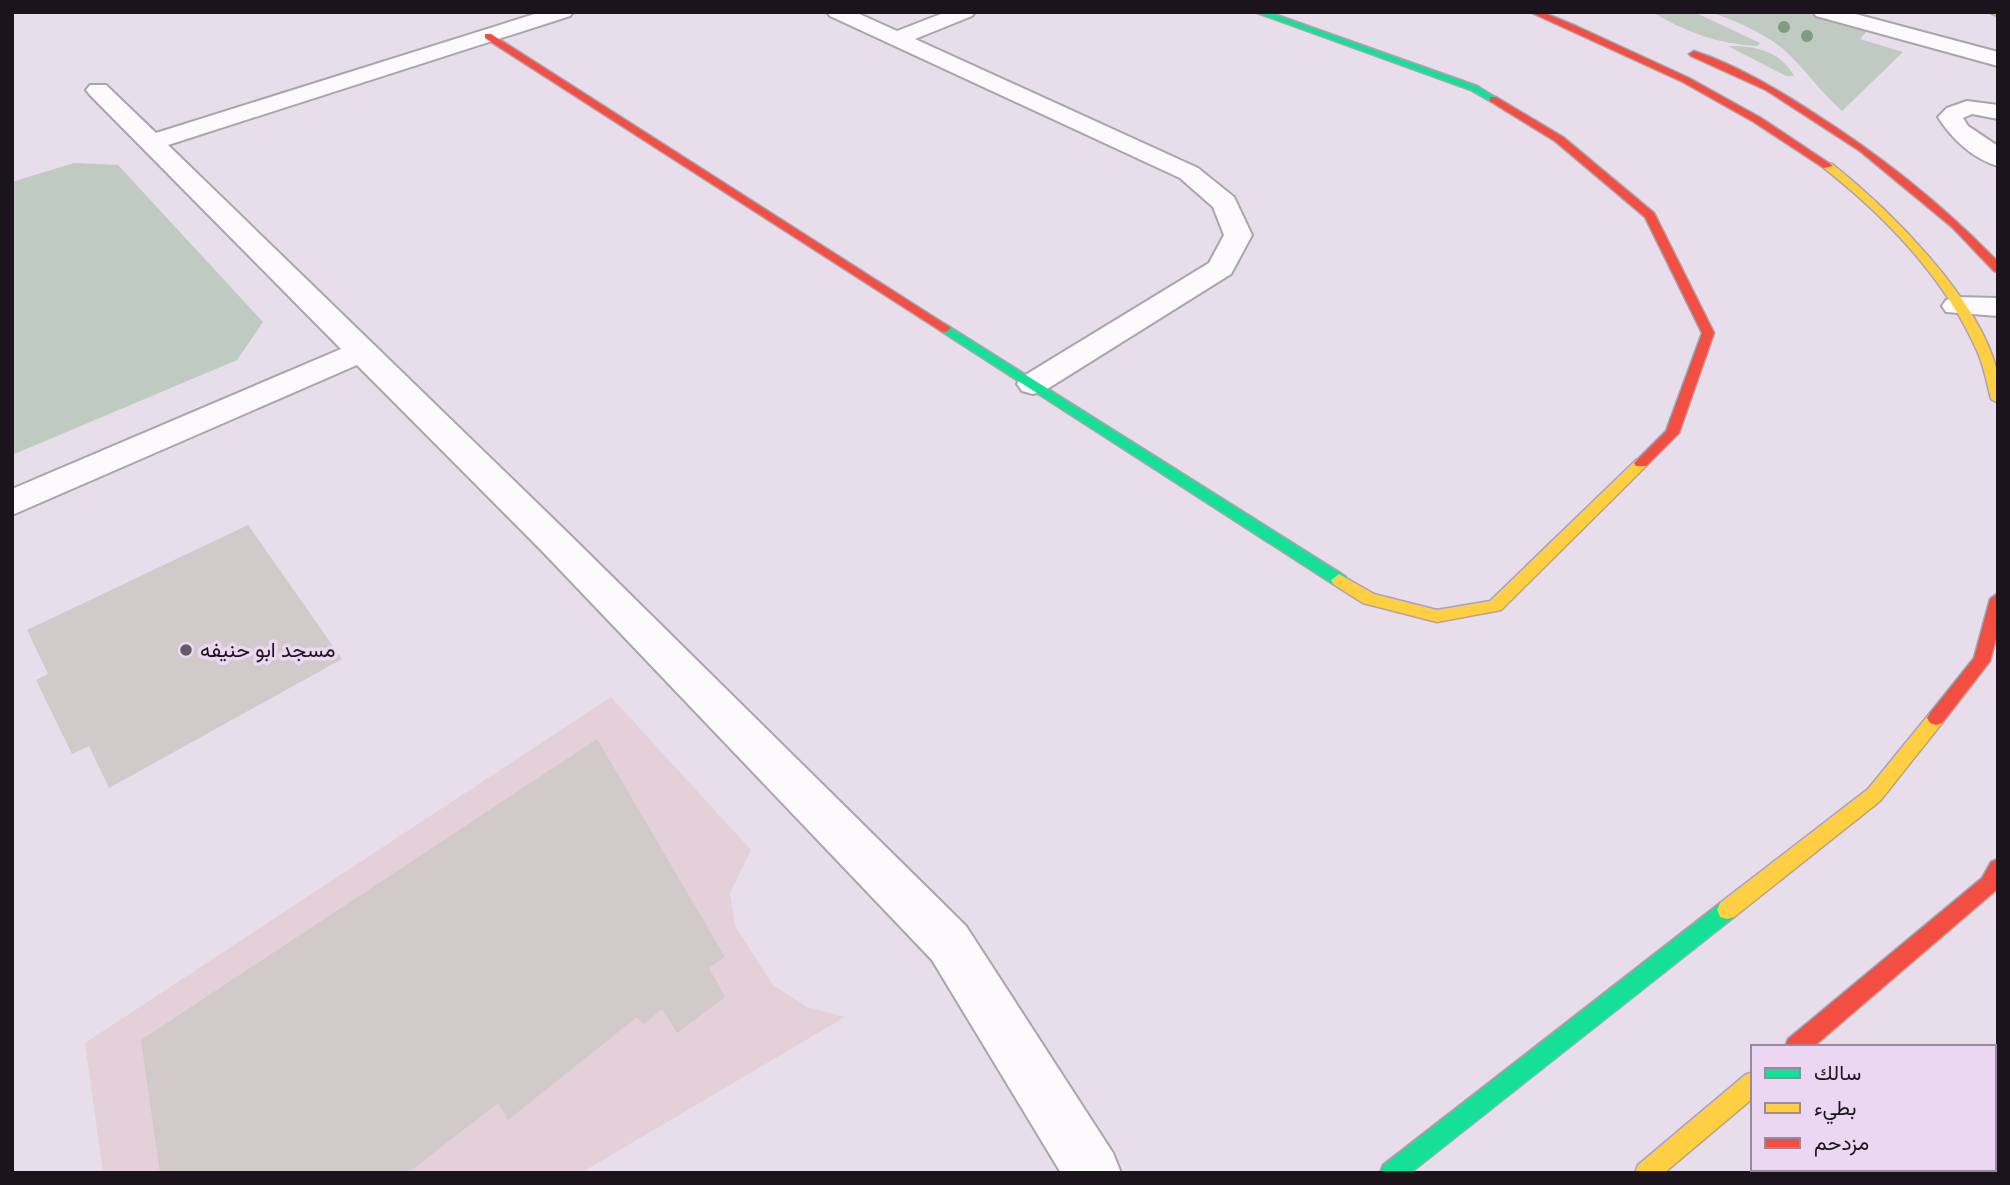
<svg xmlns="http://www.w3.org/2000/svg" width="2010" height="1185" viewBox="0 0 2010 1185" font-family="Roboto,Vazirmatn,sans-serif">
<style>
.commercial{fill:#e4d0d9}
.green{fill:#bfcac0}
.building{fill:#d1c9ca}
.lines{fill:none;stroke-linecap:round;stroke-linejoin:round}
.street-casing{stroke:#aca3ae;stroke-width:4}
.fast-casing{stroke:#aca3ae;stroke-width:3}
.slow-casing{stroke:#aca3ae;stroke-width:3}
.jam-casing{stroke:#aca3ae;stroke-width:3}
.street{fill:#fcfafc;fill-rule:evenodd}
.fast{fill:#16e098;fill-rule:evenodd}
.slow{fill:#ffcf43;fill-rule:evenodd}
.jam{fill:#f24e42;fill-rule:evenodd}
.tree{fill:#829984}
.poi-dot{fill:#635a65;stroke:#ebd7f1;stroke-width:2.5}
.labels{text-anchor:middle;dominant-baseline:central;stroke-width:7;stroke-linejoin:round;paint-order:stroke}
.poi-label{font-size:21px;fill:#1b141d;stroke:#ebd7f1;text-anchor:start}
</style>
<rect width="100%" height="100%" fill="#e8ddeb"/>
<polygon class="commercial" points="611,697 751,850 730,893 735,926 773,985 807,1007 845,1017 581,1173 103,1173 85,1043"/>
<g class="green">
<path d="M1652,12H1694L1760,43L1757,46C1719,44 1685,32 1652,12Z"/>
<path d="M1709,12H1802L1862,29L1866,32L1860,39L1903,52L1842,111C1820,92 1804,67 1782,48C1763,33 1733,19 1709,12Z"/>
<path d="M1728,46C1754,45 1781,51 1794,76H1786Z"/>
<polygon points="74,163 118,165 263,322 237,360 12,455 12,182"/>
</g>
<g class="building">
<polygon points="248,525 342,659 109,788 89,746 72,754 36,680 48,674 27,630"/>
<polygon points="597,739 725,957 709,968 725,997 677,1033 662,1009 644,1024 637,1017 508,1120 498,1103 408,1173 160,1173 141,1040"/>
</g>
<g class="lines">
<defs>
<g id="street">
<polygon points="541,12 573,12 570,16 168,145 568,533 966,926 1113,1153 1121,1173 1061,1173 932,960 542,551 357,365 12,515 12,489 341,349 90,95 86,90 90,85 106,85 156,133"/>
<polygon points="827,12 855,12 897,31 946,12 975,12 972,16 915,39 1198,168 1234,197 1252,235 1231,274 1044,391 1033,394 1022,391 1017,384 1022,377 1209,263 1224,235 1213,207 1180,178 830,16"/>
<polygon points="1813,12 1848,12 1998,52 1998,66 1816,16"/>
<path d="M1967,101L1998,105V119L1972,114L1963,118L1968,126L1998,146V166C1973,159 1951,138 1938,117L1947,108Z"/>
<polygon points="1957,297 1998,298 1998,316 1946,312 1942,306 1946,300"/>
</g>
<g id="fast">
<polygon points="1255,12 1268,12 1477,86 1498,99 1490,101 1471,90"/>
<polygon points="945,324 1345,576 1347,580 1345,584 1333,584 941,331 939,328"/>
<polygon points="1727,901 1734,903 1737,910 1734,917 1410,1173 1380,1173 1383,1165 1720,903"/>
</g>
<g id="slow">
<polygon points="1988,12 1998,12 1998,16"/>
<path d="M1824,164H1832C1889,209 1979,298 1997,371C1999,381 1998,393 1998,403L1991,399C1987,384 1984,367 1978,353C1946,279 1886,217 1824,168Z"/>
<polygon points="1641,458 1648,463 1646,466 1501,610 1437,622 1363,603 1333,584 1331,580 1339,574 1374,594 1437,610 1490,601 1636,460"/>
<polygon points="1936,711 1942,713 1945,718 1942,723 1880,801 1734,917 1727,919 1720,917 1717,910 1720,903 1868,789 1930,713"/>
<polygon points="1753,1072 1753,1098 1664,1173 1635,1173 1638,1165 1745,1075"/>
</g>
<g id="jam">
<polygon points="1530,12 1542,12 1576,26 1689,78 1761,118 1833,166 1824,168 1754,122 1683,82"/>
<polygon points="485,34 491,34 951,328 945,332 941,331 485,38"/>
<path d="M1694,51C1736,65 1775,88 1812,112C1880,155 1942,204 1998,262V272L1994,271L1952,227L1860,151L1766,90L1691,56L1689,54Z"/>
<polygon points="1490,97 1496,97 1563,137 1654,213 1714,333 1679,433 1646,466 1636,466 1634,463 1666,431 1702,333 1645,217 1555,141 1490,101"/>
<polygon points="1998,593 1998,631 1990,661 1942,723 1936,725 1930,723 1927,718 1930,713 1974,658 1990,599"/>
<polygon points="1998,859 1996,890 1813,1047 1785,1047 1788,1039 1982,878 1991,862"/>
</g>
</defs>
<use href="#street" class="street-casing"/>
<use href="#fast" class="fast-casing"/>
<use href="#slow" class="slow-casing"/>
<use href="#jam" class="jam-casing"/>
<use href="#street" class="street"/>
<use href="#fast" class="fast"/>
<use href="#slow" class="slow"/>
<use href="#jam" class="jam"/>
</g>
<g class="tree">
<circle cx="1784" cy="27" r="6"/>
<circle cx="1807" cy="36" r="6"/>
</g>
<circle class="poi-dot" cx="186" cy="650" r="7"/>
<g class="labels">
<g class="poi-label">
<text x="200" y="650">مسجد ابو حنيفه</text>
</g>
</g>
<rect width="2010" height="1185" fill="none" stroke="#1b141d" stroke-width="28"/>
<rect x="1751" y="1045" width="245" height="126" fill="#ebd7f1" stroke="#98899c" stroke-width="2"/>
<rect x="1765" y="1068" width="35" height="10" fill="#16e098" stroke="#98899c" stroke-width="2"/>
<text x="1814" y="1080" font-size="21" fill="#1b141d">سالك</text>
<rect x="1765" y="1103" width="35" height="10" fill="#ffcf43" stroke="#98899c" stroke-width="2"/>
<text x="1814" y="1115" font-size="21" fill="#1b141d">بطيء</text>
<rect x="1765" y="1138" width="35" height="10" fill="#f24e42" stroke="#98899c" stroke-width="2"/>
<text x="1814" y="1150" font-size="21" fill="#1b141d">مزدحم</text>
</svg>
